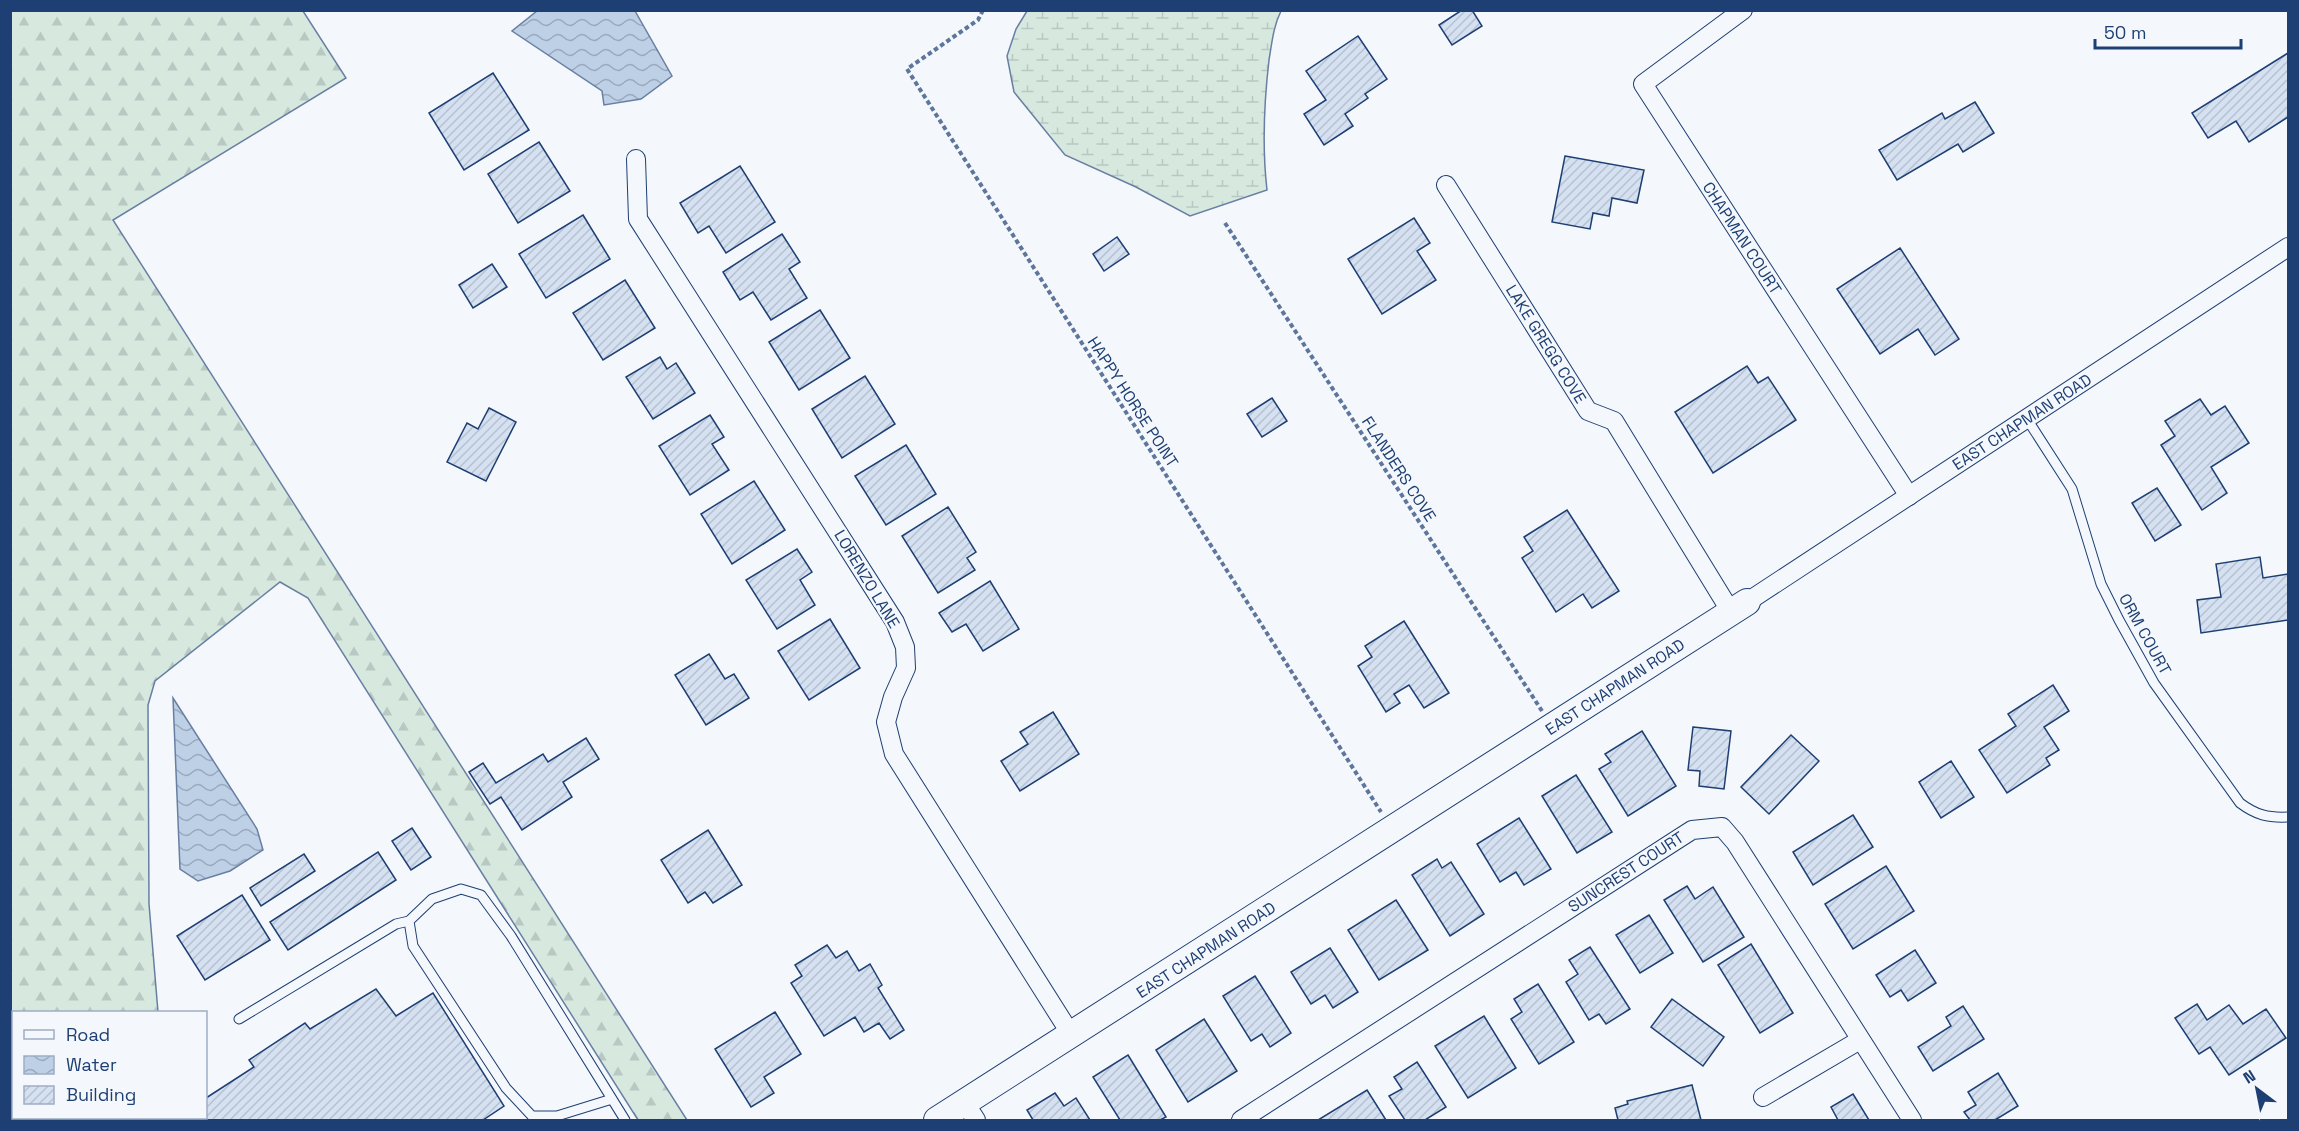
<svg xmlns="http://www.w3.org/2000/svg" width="2299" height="1131" viewBox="0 0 2299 1131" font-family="'Space Grotesk',sans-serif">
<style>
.forest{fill:url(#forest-firs);stroke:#687fa3;stroke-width:1.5}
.wetland{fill:url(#wetland-marsh);stroke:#687fa3;stroke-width:1.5}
.water{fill:url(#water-waves);stroke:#687fa3;stroke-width:1.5}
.building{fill:url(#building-hatch);stroke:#1d3f73;stroke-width:1.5}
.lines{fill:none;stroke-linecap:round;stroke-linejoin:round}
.lane-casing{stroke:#1d3f73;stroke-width:11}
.street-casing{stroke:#1d3f73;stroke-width:20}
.secondary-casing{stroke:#1d3f73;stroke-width:28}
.path{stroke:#5e769c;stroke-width:4;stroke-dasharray:4.5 3;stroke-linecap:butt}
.lane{stroke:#f4f7fb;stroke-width:9}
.street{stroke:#f4f7fb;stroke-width:18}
.secondary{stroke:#f4f7fb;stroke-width:26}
.labels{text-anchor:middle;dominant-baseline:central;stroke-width:4.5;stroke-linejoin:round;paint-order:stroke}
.street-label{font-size:16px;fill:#1d3f73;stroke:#f4f7fb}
</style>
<defs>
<pattern id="forest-firs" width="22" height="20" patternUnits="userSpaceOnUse" patternTransform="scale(1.5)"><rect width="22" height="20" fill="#d7e8df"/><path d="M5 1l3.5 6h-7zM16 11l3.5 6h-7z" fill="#b8c8c3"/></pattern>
<pattern id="wetland-marsh" width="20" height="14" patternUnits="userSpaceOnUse" patternTransform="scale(1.5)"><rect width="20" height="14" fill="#d7e8df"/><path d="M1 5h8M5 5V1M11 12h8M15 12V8" fill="none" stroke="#b8c8c3"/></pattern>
<pattern id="water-waves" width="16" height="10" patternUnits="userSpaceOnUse" patternTransform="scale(1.5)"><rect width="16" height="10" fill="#bed0e5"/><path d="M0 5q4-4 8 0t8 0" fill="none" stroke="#9aaabe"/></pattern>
<pattern id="building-hatch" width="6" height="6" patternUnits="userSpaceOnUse" patternTransform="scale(1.5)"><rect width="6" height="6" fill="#d5e0f0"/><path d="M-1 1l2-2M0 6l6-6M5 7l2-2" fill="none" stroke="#b6c1d1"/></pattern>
</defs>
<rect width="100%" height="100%" fill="#f4f7fb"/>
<polygon class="forest" points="10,11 303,11 346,78 113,220 687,1120 638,1120 308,598 280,582 155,681 148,705 149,904 158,1012 14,1012 14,1118 141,1118 140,1120 11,1120"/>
<path class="wetland" d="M1027,11H1281C1273,27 1272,43 1269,60C1264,103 1262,147 1267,190L1190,216L1136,187L1065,155L1014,92L1007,56L1016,29Z"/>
<g class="water">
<polygon points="537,11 635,11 672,76 641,99 604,105 602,91 512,31"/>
<polygon points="173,698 257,829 263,850 230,871 198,881 180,869"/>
</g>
<g class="building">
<polygon points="1462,10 1472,10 1482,26 1452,45 1439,25"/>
<polygon points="1358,36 1387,79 1365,94 1368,98 1345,114 1353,126 1324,145 1304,114 1326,100 1306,71"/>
<polygon points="2288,53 2288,117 2249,142 2236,121 2208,138 2192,113"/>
<polygon points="493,73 529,130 464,170 429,113"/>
<polygon points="1975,102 1994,133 1963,152 1958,144 1897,180 1879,150 1942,113 1945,119"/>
<polygon points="539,142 570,191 518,223 488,174"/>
<polygon points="1565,156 1644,170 1637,203 1612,198 1609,216 1593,213 1590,229 1552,222"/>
<polygon points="740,166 775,222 726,253 709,226 698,233 680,203"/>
<polygon points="583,215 610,259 546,298 519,254"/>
<polygon points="1414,218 1430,243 1417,251 1436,280 1382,314 1348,259"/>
<polygon points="782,234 800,262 789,269 807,298 771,320 753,292 740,300 723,272"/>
<polygon points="1117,237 1129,254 1104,271 1093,254"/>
<polygon points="1900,248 1959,339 1935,355 1918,329 1880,354 1837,289"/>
<polygon points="492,264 507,287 473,308 459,285"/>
<polygon points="625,280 655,328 603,360 573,313"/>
<polygon points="820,310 850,358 799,390 769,342"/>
<polygon points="660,357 667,369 676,363 695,393 653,419 626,377"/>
<polygon points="1747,366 1758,383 1768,377 1796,420 1713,473 1675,412"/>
<polygon points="865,376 895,424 842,458 812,409"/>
<polygon points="1272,398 1287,421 1262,437 1247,414"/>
<polygon points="2200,399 2211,415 2225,406 2249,443 2211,467 2227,493 2202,510 2161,445 2175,436 2165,421"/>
<polygon points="489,408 516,422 486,481 447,462 467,423 478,429"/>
<polygon points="710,415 724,437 712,444 729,470 690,495 659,446"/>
<polygon points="906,445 936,494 886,525 855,476"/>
<polygon points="754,481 785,530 732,564 701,514"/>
<polygon points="2157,488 2181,525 2155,541 2132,503"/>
<polygon points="948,507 976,552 967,558 975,570 938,593 902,536"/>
<polygon points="1567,510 1619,591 1592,608 1583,594 1556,612 1522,558 1533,551 1524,537"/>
<polygon points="797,549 812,572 800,580 815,605 777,629 746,580"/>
<polygon points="2260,557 2263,578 2288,574 2288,620 2201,633 2197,600 2221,597 2216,564"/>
<polygon points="990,581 1019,629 983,651 966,624 952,632 939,613"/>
<polygon points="830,619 860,668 809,700 778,651"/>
<polygon points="1404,621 1449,693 1424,708 1409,685 1394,694 1400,703 1386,712 1358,666 1372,657 1365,646"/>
<polygon points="709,654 725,679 734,674 749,698 706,725 675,675"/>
<polygon points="2053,685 2069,711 2044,727 2059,750 2046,758 2050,765 2007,793 1979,750 2016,726 2008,714"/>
<polygon points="1053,712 1079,754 1020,791 1001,761 1028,744 1020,732"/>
<polygon points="1693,727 1731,731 1724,789 1699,786 1700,771 1688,770"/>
<polygon points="1642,731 1676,786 1628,816 1599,769 1611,762 1605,754"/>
<polygon points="1791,735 1819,761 1769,814 1741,787"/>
<polygon points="586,738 599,759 563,782 572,797 522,830 501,797 490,804 469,772 483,763 496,783 543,754 548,762"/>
<polygon points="1951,761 1974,797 1941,818 1919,782"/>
<polygon points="1576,775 1612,832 1577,853 1542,796"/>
<polygon points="1853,815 1873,847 1813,885 1793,852"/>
<polygon points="1519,818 1551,869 1524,885 1516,872 1500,882 1477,844"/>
<polygon points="412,828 431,857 411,870 392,841"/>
<polygon points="708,830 742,885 713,903 705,892 688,903 661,860"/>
<polygon points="378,852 396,880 288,950 270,922"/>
<polygon points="304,854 315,871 261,906 250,888"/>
<polygon points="1437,859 1442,868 1451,862 1484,914 1450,936 1412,875"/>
<polygon points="1886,866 1914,911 1853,949 1825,904"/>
<polygon points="1687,886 1695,899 1713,887 1744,937 1703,962 1664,900"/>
<polygon points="242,895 270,940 205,980 177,936"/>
<polygon points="1396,900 1428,950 1379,980 1348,930"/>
<polygon points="1649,915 1673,953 1640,973 1616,935"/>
<polygon points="1751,944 1793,1013 1760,1033 1718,965"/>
<polygon points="827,945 836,958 847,951 859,971 870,964 882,985 878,988 904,1030 890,1039 879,1023 864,1032 855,1017 824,1036 791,983 802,976 795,965"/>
<polygon points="1590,947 1630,1009 1606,1024 1599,1014 1589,1020 1566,982 1578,974 1569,960"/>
<polygon points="1330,948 1358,992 1333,1008 1325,995 1311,1004 1291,972"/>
<polygon points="1915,950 1936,983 1908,1001 1901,990 1890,997 1876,975"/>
<polygon points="1255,976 1291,1033 1270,1047 1262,1034 1251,1041 1223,996"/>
<polygon points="1538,984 1574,1042 1539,1064 1511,1019 1522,1012 1514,999"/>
<polygon points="376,989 396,1016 433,993 504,1106 483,1120 205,1120 203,1118 206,1118 206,1098 254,1067 249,1060 305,1023 310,1029"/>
<polygon points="1672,999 1724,1037 1703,1066 1651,1027"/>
<polygon points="2197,1004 2207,1020 2229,1005 2243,1024 2266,1009 2286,1038 2229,1075 2210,1047 2199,1054 2175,1018"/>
<polygon points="1963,1006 1984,1039 1933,1071 1918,1047 1951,1026 1946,1017"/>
<polygon points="775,1012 801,1054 764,1077 774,1093 751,1107 715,1049"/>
<polygon points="1484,1016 1516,1068 1468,1098 1435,1046"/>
<polygon points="1204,1019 1237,1071 1188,1102 1156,1050"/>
<polygon points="1128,1055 1166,1117 1160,1120 1120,1120 1093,1077"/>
<polygon points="1417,1062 1446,1107 1425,1120 1405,1120 1389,1096 1402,1089 1394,1077"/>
<polygon points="1998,1073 2018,1106 1995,1120 1970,1120 1964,1112 1976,1105 1968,1092"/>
<polygon points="1692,1085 1701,1120 1618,1120 1615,1108 1628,1104 1627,1101"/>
<polygon points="1367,1090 1386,1120 1318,1120"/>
<polygon points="1055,1093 1064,1106 1076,1098 1090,1120 1033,1120 1027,1110"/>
<polygon points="1853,1094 1869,1120 1838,1120 1831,1107"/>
</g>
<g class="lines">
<defs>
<g id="lane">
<path d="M2027,419L2072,489L2101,584L2119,620L2154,683L2240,803C2256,815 2268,818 2288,817"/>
<polyline points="239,1019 396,924 409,921"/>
<polyline points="612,1099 557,1116 532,1116 506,1088 413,946 409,921 432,899 461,889 481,895 511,936 612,1099 625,1120"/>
</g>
<g id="street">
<polyline points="1743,10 1643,84 1909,496"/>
<polyline points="636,159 638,219 895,622 905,647 906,668 893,697 886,722 894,754 1072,1036"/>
<polyline points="1446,185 1588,411 1614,421 1731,612"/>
<polyline points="1747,602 2288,247"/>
<polyline points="1763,1097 1860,1040"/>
<polyline points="965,1103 976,1120"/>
<polyline points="1241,1120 1692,830 1722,827 1735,842 1912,1120"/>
</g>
<polyline id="secondary" points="937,1120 1747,602"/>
</defs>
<use href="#lane" class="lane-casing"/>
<use href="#street" class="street-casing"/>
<use href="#secondary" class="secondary-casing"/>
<g class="path">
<polyline points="983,10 978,20 907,69 1381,812"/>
<polyline points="1225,223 1542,711"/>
</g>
<use href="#lane" class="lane"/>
<use href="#street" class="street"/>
<use href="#secondary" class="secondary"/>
</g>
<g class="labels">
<g class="street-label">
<text transform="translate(1742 238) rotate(57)">CHAPMAN COURT</text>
<text transform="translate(1546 344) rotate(58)">LAKE GREGG COVE</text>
<text transform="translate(1133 402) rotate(57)">HAPPY HORSE POINT</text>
<text transform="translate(2022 422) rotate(-33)">EAST CHAPMAN ROAD</text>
<text transform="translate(1399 469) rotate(57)">FLANDERS COVE</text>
<text transform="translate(867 579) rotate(59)">LORENZO LANE</text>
<text transform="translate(2145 634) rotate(61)">ORM COURT</text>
<text transform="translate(1615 687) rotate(-33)">EAST CHAPMAN ROAD</text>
<text transform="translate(1626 872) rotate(-33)">SUNCREST COURT</text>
<text transform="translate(1206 950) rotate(-33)">EAST CHAPMAN ROAD</text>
</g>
</g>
<rect width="2299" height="1131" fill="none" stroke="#1d3f73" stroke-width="24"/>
<rect x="12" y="1011" width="195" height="108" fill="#f4f7fb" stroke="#9eadc5" stroke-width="1.5"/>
<rect x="24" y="1030" width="30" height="9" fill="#f4f7fb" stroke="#9eadc5" stroke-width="1.5"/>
<text x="66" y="1041" font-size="18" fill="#1d3f73">Road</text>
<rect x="24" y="1056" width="30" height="18" fill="url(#water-waves)" stroke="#9eadc5" stroke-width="1.5"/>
<text x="66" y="1071" font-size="18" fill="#1d3f73">Water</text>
<rect x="24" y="1086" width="30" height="18" fill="url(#building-hatch)" stroke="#9eadc5" stroke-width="1.5"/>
<text x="66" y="1101" font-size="18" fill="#1d3f73">Building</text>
<g transform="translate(2257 1089) rotate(328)" stroke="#f4f7fb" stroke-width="4.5" paint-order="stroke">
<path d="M0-4.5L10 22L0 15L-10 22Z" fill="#1d3f73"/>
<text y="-9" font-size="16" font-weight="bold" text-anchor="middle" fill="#1d3f73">N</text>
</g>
<path d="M2095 39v9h146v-9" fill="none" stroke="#1d3f73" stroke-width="3"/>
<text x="2104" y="39" font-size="18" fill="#1d3f73" stroke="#f4f7fb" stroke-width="4.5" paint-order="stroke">50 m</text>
</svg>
